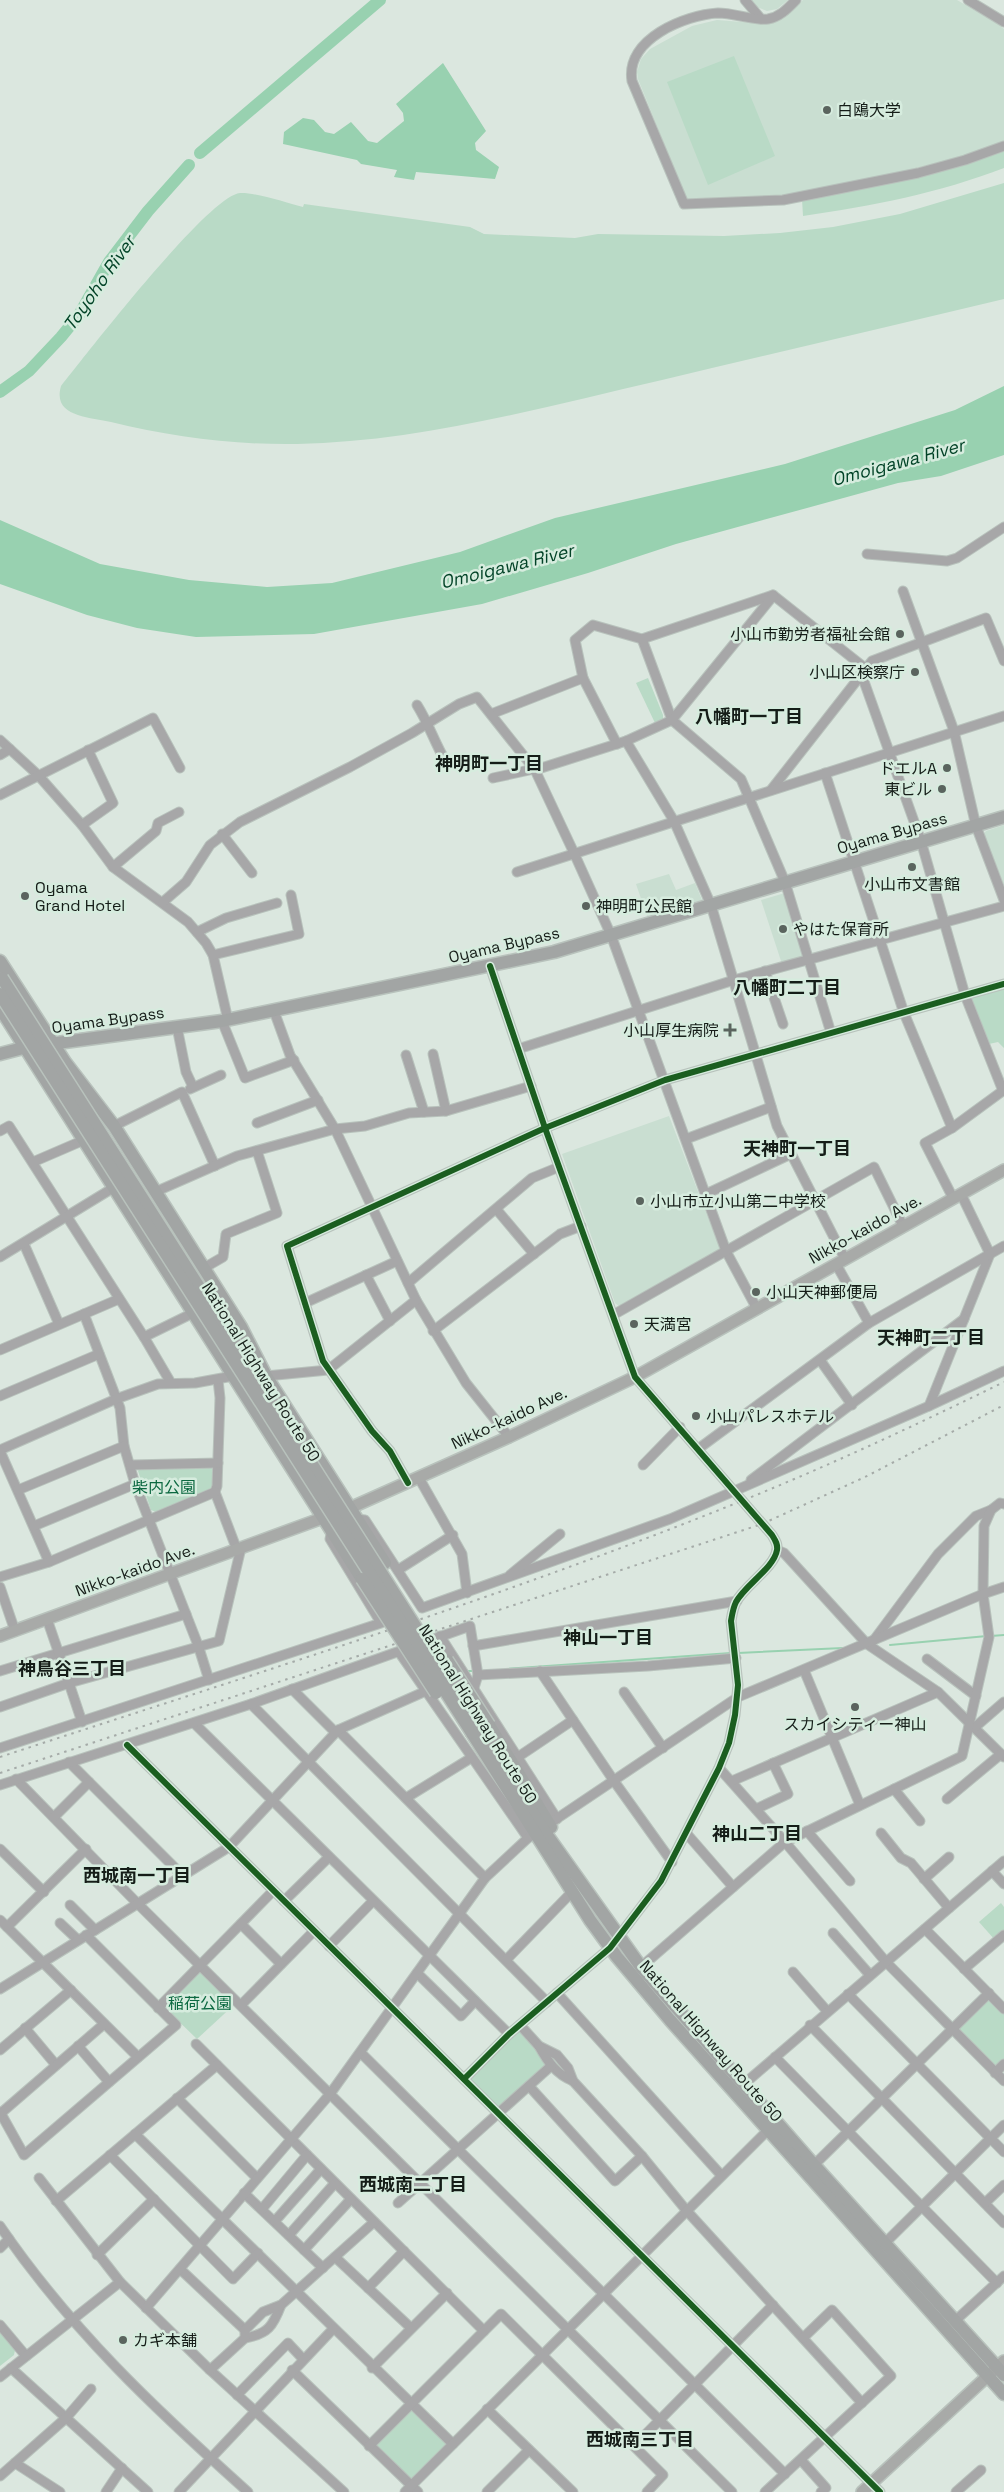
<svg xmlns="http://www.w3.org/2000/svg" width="1004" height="2492" viewBox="0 0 1004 2492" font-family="'Space Grotesk','Noto Sans JP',sans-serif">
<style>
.built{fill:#c9ded1}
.green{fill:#b9dac6}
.water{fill:#98d1b0}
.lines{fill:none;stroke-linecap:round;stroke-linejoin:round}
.stream{stroke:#98d1b0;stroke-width:2}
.river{stroke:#98d1b0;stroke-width:12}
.minor-casing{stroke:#b8c2bc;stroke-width:11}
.major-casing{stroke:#b8c2bc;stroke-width:14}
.highway-casing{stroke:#b8c2bc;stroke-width:15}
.minor{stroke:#a7a7a8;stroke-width:9}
.major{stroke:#a8aaa8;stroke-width:11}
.highway{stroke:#a2a5a4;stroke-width:12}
.rail{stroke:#a5aba8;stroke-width:2;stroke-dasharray:2.5 5;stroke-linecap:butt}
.highway-bridge-casing{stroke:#b8c2bc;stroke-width:15;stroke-linecap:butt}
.highway-bridge{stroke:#a2a5a4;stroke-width:12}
.cycleway-casing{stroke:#d6ecde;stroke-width:9}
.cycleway{stroke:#1b5e20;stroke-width:6}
.poi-dot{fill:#5a645e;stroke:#d6ecde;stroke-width:2}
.labels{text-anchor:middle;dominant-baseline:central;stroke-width:5;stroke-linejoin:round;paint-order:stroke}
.poi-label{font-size:16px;fill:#151d18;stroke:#d6ecde;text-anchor:start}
.street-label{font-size:16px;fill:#151d18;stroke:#d6ecde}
.park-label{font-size:16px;fill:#0c6941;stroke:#d6ecde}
.water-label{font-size:18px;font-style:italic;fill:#024327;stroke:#d6ecde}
.neighbourhood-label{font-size:18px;font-weight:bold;fill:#151d18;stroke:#d6ecde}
</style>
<rect width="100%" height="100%" fill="#dbe7df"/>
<g class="built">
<polygon points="749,0 788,0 777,9 767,11 757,7"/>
<polygon points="803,0 957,0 999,25 1004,29 1004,141 960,157 892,174 771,198 692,201 686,198 638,79 637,72 641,59 650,49 692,26 717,20 766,24 785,17"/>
<polygon points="1004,825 1004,885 984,834 986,831"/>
<polygon points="669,874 676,890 695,883 702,900 647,916 636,884"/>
<polygon points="785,893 805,958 782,964 761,900"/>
<polygon points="669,1116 720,1249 619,1306 615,1303 562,1154"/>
</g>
<g class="green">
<polygon points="734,56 775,156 708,185 667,82"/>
<path d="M1004,150V168C939,193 872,206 803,216L802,199C871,190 938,174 1004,150Z"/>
<path d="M1004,183V299C890,326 776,353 662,380C545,407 418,442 297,444C234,445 172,437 111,422C89,417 52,417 61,386C86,355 208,196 240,193C254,192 288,203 303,207L304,204L470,227L484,234L575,238L598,234L724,236L780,233L833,227L900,214Z"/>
<polygon points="648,678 663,715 663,719 655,723 636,683"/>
<polygon points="1004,987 1004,1048 998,1042 989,1044 970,997"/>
<polygon points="141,1467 214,1467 214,1485 208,1490 156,1512 151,1510 138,1471"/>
<polygon points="1001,1903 1004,1907 1004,1933 995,1940 979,1922"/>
<polygon points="199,1971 236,2003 197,2039 166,2009 166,2003"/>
<polygon points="989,1995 1004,2011 1004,2063 996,2071 953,2029"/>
<polygon points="521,2030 546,2064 546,2067 497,2108 470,2080 470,2077"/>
<polygon points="0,2331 15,2350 14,2355 0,2366"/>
<polygon points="411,2409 448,2445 411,2482 374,2446"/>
</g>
<g class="water">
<polygon points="443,63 486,131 475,143 476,150 499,167 495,179 416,172 414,180 394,177 397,170 361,164 357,160 283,144 284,132 303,118 314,120 325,132 334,134 351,122 368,141 377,143 404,121 403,113 396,104"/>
<polygon points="1004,386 1004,455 941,476 898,483 676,544 588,573 482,604 314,634 196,637 137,628 87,615 0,584 0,520 100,564 189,580 267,587 332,583 460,552 555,518 785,464 955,410"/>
</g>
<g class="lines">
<g class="stream">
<polyline points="991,1636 1004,1635"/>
<polyline points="890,1645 987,1636"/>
<polyline points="738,1653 843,1648"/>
<polyline points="506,1669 731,1653"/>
<polyline points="468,1671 474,1671"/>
</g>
<g class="river">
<polyline points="200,153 380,0"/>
<polyline points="0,392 29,371 61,337 79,315 109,262 148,211 189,165"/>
</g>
<defs>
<g id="minor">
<polyline points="745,0 761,19"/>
<path d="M796,0C788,8 780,17 768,19C752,21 735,13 718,13C685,15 625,39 632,81L684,204L783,200L918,173L965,160L1004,146"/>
<polyline points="968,0 1004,22"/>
<polyline points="867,554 947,561 957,558 1004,527"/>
<polyline points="903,591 954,731 976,826 1004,900"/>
<polyline points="773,595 865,668"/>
<polyline points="642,639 672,720 741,779 785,882 831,1033"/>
<polyline points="861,673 921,841 965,995 1003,1091"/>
<path d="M417,705C429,724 435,744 446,762"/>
<polyline points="491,714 583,678"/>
<polyline points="0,740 38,775 82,825 113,867 188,922 206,943 213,955 228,1020"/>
<polyline points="626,741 674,821 711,905 777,1126 845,1259"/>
<polyline points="617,744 583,678 575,640 593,625 642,639 773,595"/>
<polyline points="0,755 10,749"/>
<polyline points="535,770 626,741 672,720 773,596"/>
<polyline points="825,773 904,1013 952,1128"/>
<polyline points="493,778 534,769"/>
<polyline points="771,790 872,661 986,618 1004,661"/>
<polyline points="0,795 153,718 180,768"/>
<polyline points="82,825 113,803 88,750"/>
<polyline points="222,834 252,873"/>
<polyline points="113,867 156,831 158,823 179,812"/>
<polyline points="517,872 1004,716"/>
<polyline points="163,902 186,882 210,845 240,822 350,767 412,733 459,704 477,697 535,770 574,853 611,935 726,1251 757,1309"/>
<polyline points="197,932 226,918 277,903"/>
<polyline points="213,955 299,934 291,895"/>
<polyline points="765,971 783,1024"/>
<polyline points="274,1011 290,1055 335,1129 416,1300 466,1383 509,1437"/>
<polyline points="222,1021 245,1078 294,1060"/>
<polyline points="177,1027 186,1072 193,1087"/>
<polyline points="518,1049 734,980 1004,906"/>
<polyline points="433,1054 446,1111"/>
<polyline points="406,1055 424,1112"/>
<polyline points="190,1089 221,1075"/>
<polyline points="257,1123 318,1100"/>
<polyline points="114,1126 182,1092 215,1166"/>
<polyline points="0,1131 9,1126 144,1337 171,1383"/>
<polyline points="686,1139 771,1107"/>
<polyline points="33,1162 84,1140"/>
<polyline points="155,1192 237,1156 335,1129 365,1126 409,1113 446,1111 531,1086"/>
<polyline points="706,1194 791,1154"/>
<polyline points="953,1198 925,1143 952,1128 1004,1090"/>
<polyline points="497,1210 534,1254"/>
<polyline points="24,1244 59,1324"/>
<polyline points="0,1257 113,1188"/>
<polyline points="836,1264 869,1323"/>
<polyline points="204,1268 223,1257 226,1234 277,1213 257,1151"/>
<polyline points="366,1275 390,1321"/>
<polyline points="408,1283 532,1178 559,1167"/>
<polyline points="305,1303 397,1261"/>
<polyline points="84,1314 120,1408 124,1446 135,1484 198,1645 209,1680"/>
<polyline points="613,1315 874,1167 903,1226"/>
<polyline points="433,1331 560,1234 581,1226"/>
<polyline points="144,1337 193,1313"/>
<polyline points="0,1350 119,1299"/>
<polyline points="820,1360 852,1405"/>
<polyline points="266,1376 328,1370 416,1300"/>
<polyline points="218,1380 220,1398 217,1486 215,1492 237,1550"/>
<polyline points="0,1396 99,1354"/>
<polyline points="929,1406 990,1254 961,1194"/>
<polyline points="698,1449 869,1323 1004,1246"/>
<polyline points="0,1450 116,1399 158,1384 195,1383 233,1376"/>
<polyline points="0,1451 49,1562"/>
<polyline points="131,1465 218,1463"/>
<polyline points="643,1465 680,1427"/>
<polyline points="419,1478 462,1554 467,1593"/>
<polyline points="751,1480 964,1319"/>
<polyline points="408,1483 390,1451 372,1431 323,1361 287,1246 545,1128 665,1080 1004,984"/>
<polyline points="18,1490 124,1446"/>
<polyline points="357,1519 365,1520 422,1608 670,1519 929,1406 1004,1371"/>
<polyline points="34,1526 135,1484"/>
<polyline points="777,1550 784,1553 867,1644 938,1692 1004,1757"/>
<polyline points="398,1570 453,1535"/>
<polyline points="510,1575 560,1534"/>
<polyline points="0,1577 49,1562 215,1492"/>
<polyline points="0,1587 15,1631"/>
<polyline points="440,1636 557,1819"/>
<polyline points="874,1640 938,1554 976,1516 991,1510"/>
<polyline points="473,1646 737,1601"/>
<polyline points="399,1652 528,1838"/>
<polyline points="927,1659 976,1696"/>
<polyline points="804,1670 860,1805"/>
<polyline points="0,1671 186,1614"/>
<polyline points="540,1671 614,1781 672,1862"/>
<polyline points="478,1675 648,1666 736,1658"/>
<polyline points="292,1689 335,1732"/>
<polyline points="624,1692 663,1748"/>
<polyline points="251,1704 547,2002"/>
<polyline points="0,1707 69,1683 47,1619"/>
<polyline points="82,1722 69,1683 219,1641 241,1548"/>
<polyline points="194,1723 509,2034"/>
<polyline points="974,1728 1004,1702"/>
<polyline points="338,1730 485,1878"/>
<polyline points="127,1745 880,2492"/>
<polyline points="0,1748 381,1623 330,1539 331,1534"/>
<polyline points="518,1757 573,1720"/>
<polyline points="69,1762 183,1876"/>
<polyline points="719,1768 785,1842 886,1962 1004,2081"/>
<polyline points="16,1779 137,1903 732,2492"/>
<polyline points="732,1781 938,1692"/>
<polyline points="0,1785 251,1704 470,1626 478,1675 474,1688"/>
<polyline points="894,1789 920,1821"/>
<polyline points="406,1798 471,1758"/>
<polyline points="947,1799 1001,1754"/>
<polyline points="756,1809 788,1794 773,1763"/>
<polyline points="54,1817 89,1782"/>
<polyline points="807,1831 850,1881"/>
<polyline points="881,1833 901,1858 911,1863 949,1908"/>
<polyline points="687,1834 733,1887"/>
<polyline points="0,1849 44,1892"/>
<polyline points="992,1871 1004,1884"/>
<polyline points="924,1879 949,1857"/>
<polyline points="284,1901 329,1857"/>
<polyline points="70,1905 95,1930"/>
<polyline points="0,1920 138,2057"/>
<polyline points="60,1923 78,1940"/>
<polyline points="241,1924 281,1964"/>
<polyline points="7,1927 86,1849"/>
<polyline points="925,1929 1004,2009"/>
<polyline points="833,1933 870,1975"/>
<polyline points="329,1946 373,1901"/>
<polyline points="507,1959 571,1893"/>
<polyline points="641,1967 785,1842 962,1756 989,1637 983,1594 984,1526 991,1510 1000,1503 1004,1504"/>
<polyline points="964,1969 1004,1935"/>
<polyline points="793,1972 827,2011"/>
<polyline points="417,1973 461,2016 475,2001"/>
<polyline points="0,1989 229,1847 338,1730 426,1691"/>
<polyline points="557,1993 721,2175"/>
<polyline points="848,1994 1004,2152"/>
<polyline points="241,2005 314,1931"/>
<polyline points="158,2008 273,1891"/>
<polyline points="520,2025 539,2046 557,2055 568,2068 573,2081 642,2156 686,2210 862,2403"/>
<polyline points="810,2025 1004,2223"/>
<polyline points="25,2028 56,2065"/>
<polyline points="196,2044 484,2331"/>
<polyline points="78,2046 109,2082"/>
<path d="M539,2046C548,2062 556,2074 573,2081"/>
<polyline points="0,2050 71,1990"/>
<polyline points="361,2053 785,2474"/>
<polyline points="775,2057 997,2283"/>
<polyline points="995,2073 1004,2064"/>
<path d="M464,2079L509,2034L610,1948L661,1881L719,1768L729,1743L735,1715L738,1685L731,1621C732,1615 733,1608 736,1602C745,1585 774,1568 777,1550C778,1544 775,1540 772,1535L635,1377L545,1128L490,966"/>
<polyline points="744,2084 1004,1861"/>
<polyline points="529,2086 615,2181 642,2156"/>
<polyline points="177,2098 257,2178"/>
<polyline points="0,2112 24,2155 176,2025 86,1935"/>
<polyline points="1,2113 104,2024"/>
<polyline points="135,2134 453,2444"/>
<polyline points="110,2155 233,2279 258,2253"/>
<polyline points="814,2165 989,1993"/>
<polyline points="39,2178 120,2282 210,2370 344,2492"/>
<polyline points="244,2193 323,2268"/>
<polyline points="56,2201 217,2065"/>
<polyline points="398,2203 551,2066"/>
<polyline points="985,2203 1004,2185"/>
<polyline points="262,2209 307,2155"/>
<polyline points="275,2221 321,2169"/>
<path d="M0,2226C72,2331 154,2408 248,2492"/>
<polyline points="289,2235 335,2183"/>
<polyline points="885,2243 1004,2125"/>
<polyline points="0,2248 9,2239"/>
<polyline points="304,2250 351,2199"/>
<polyline points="97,2255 154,2199"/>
<polyline points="335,2257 411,2328"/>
<polyline points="180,2269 245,2330"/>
<polyline points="368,2288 404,2251"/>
<polyline points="146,2308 330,2094 485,1878 528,1838 738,1697 983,1594 1004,1587"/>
<polyline points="956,2320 1004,2276"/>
<polyline points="0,2325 26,2356"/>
<path d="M245,2338C268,2334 273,2326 281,2305"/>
<polyline points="11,2368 148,2492"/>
<polyline points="372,2368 447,2293"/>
<polyline points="210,2370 245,2338 245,2330 263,2312 281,2305 374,2222"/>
<polyline points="292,2370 418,2492"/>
<polyline points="0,2377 120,2282"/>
<polyline points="237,2395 288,2343 303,2359"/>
<polyline points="487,2409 573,2492"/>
<polyline points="639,2441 773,2305"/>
<polyline points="369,2446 501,2314 663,2475 647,2492"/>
<polyline points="801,2460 826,2488 821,2492"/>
<polyline points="15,2463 60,2492"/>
<polyline points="0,2476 66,2418 91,2389"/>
<polyline points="106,2492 122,2468"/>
<polyline points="179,2492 333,2329"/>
<polyline points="405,2492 771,2127"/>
<polyline points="487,2492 529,2450"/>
<polyline points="765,2492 891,2376 832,2310 803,2338"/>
<polyline points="956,2492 981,2470"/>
</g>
<g id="major">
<polyline points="0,1636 350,1508 509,1437 635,1377 1004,1170"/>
<polyline points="862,2492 1004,2361"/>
</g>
<g id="highway">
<polyline points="0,961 65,1062 114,1126 241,1327 266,1376 385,1563"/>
<polyline points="0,1008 362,1579"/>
<polyline points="0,1054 27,1047 222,1021 554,952 1004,817"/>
<polyline points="489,1725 551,1827"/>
<polyline points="480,1728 542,1828 641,1967 814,2165 1004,2375"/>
<polyline points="472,1733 590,1920 617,1957 670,2020 1004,2394"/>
</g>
</defs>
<use href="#minor" class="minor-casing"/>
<use href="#major" class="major-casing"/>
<use href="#highway" class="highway-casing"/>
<use href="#minor" class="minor"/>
<use href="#major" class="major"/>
<use href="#highway" class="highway"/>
<g class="rail">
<path d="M0,1757C244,1677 490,1602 729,1506C822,1469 914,1426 1004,1382"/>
<polyline points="0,1773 762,1524 865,1477 1004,1405"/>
</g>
<defs>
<g id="highway-bridge">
<polyline points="2,978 480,1728"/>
<polyline points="0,994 472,1733"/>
<polyline points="362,1579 436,1693"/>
<polyline points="447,1660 489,1725"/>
</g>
</defs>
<use href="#highway-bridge" class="highway-bridge-casing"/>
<use href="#highway-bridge" class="highway-bridge"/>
<defs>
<g id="cycleway">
<polyline points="408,1483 390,1451 372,1431 323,1361 287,1246 545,1128 665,1080 1004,984"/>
<polyline points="127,1745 880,2492"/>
<path d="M464,2079L509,2034L610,1948L661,1881L719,1768L729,1743L735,1715L738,1685L731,1621C732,1615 733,1608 736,1602C745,1585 774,1568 777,1550C778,1544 775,1540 772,1535L635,1377L545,1128L490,966"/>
</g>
</defs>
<use href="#cycleway" class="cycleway-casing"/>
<use href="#cycleway" class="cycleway"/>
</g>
<g class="poi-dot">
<circle cx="827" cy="110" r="5"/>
<circle cx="900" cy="634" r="5"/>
<circle cx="915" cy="672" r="5"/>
<circle cx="947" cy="768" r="5"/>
<circle cx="942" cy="789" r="5"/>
<circle cx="912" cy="867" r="5"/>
<circle cx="25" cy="896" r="5"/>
<circle cx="586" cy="906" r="5"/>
<circle cx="783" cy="929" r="5"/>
<path d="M727.5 1022.5h5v5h5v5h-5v5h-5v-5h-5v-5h5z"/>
<circle cx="640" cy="1201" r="5"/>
<circle cx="756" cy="1292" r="5"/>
<circle cx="634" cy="1324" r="5"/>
<circle cx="696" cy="1416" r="5"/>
<circle cx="855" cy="1707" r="5"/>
<circle cx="123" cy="2340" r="5"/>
</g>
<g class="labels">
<g class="poi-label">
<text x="837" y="110">白鴎大学</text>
<text x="890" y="634" text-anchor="end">小山市勤労者福祉会館</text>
<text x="905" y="672" text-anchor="end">小山区検察庁</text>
<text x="937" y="768" text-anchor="end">ドエルA</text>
<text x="932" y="789" text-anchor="end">東ビル</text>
<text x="912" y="884" text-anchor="middle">小山市文書館</text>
<text x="35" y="887">Oyama<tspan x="35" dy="18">Grand Hotel</tspan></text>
<text x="596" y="906">神明町公民館</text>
<text x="793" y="929">やはた保育所</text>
<text x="719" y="1030" text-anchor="end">小山厚生病院</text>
<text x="650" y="1201">小山市立小山第二中学校</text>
<text x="766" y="1292">小山天神郵便局</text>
<text x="644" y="1324">天満宮</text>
<text x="706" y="1416">小山パレスホテル</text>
<text x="855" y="1724" text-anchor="middle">スカイシティー神山</text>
<text x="133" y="2340">カギ本舗</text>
</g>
<g class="street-label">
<text transform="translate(892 833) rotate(-16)">Oyama Bypass</text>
<text transform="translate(504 945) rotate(-13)">Oyama Bypass</text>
<text transform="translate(108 1020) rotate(-8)">Oyama Bypass</text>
<text transform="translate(865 1229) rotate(-29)">Nikko-kaido Ave.</text>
<text transform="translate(261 1372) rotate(58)">National Highway Route 50</text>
<text transform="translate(509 1418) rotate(-25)">Nikko-kaido Ave.</text>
<text transform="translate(135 1570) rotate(-20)">Nikko-kaido Ave.</text>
<text transform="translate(478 1714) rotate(58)">National Highway Route 50</text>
<text transform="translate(711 2041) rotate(49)">National Highway Route 50</text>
</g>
<g class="park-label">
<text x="164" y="1487">柴内公園</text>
<text x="200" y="2003">稲荷公園</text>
</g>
<g class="water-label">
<text transform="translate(99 283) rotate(-55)">Toyoho River</text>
<text transform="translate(898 462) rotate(-15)">Omoigawa River</text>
<text transform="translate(507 566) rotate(-14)">Omoigawa River</text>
</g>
<g class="neighbourhood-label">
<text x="749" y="716">八幡町一丁目</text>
<text x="489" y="763">神明町一丁目</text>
<text x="787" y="987">八幡町二丁目</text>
<text x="797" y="1148">天神町一丁目</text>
<text x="931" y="1337">天神町二丁目</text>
<text x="608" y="1637">神山一丁目</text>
<text x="72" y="1668">神鳥谷三丁目</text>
<text x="757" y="1833">神山二丁目</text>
<text x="137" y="1875">西城南一丁目</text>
<text x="413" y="2184">西城南二丁目</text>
<text x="640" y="2439">西城南三丁目</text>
</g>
</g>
</svg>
